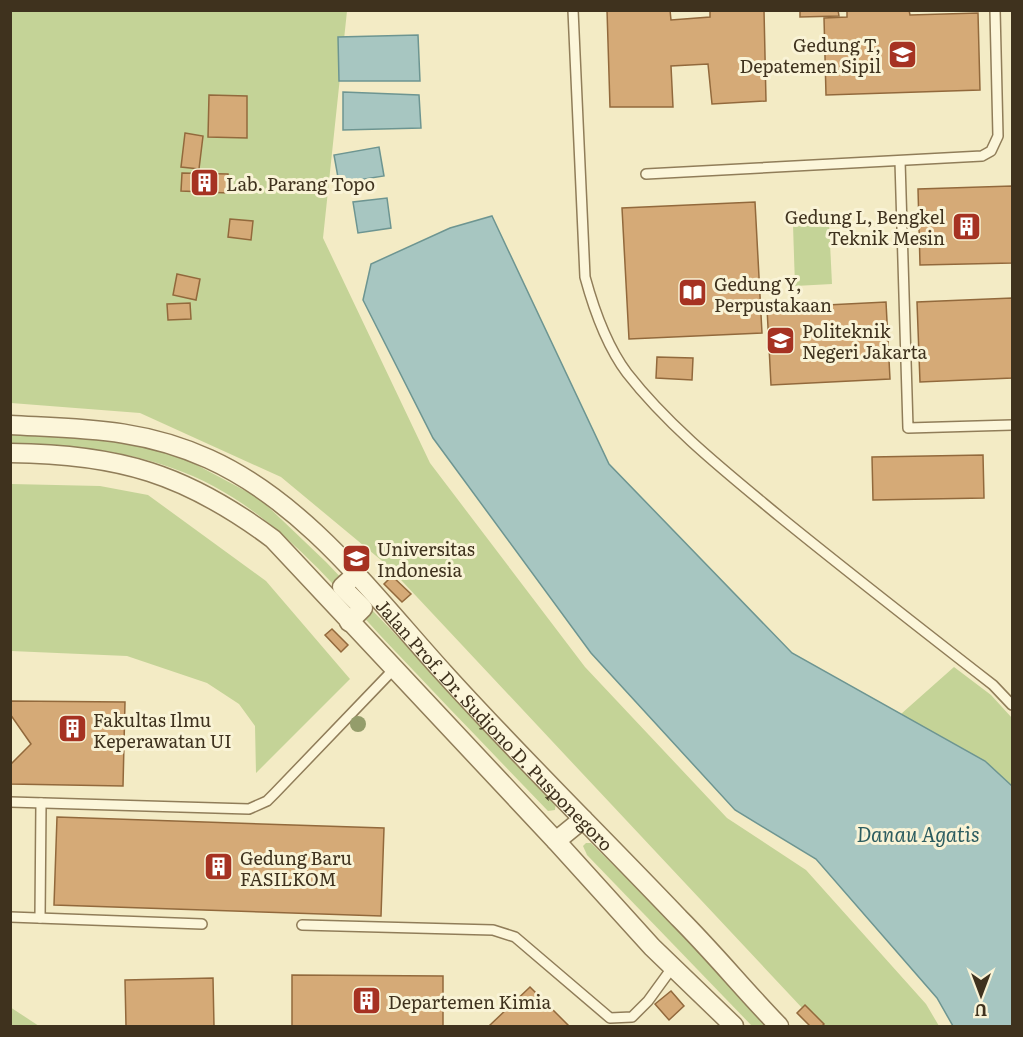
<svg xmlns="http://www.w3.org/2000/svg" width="1023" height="1037" viewBox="0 0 1023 1037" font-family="Literata,serif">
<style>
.green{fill:#c4d397}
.water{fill:#a7c6c1;stroke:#6d9591;stroke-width:1.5}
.building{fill:#d5aa77;stroke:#92693c;stroke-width:1.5}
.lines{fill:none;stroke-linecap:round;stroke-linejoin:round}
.lane-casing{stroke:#907d59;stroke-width:12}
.street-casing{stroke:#907d59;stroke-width:21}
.lane{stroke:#fcf6da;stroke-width:9}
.street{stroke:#fcf6da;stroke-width:18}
.tree{fill:#949d6b}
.labels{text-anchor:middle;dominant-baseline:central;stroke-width:6;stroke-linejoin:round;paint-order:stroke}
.poi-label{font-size:18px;fill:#3f321e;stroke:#f9f3d6;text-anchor:start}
.street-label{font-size:18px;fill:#3f321e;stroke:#f9f3d6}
.water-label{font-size:20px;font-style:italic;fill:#2c5d60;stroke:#f9f3d6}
</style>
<rect width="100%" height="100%" fill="#f3ebc5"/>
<g class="green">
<polygon points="10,11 347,11 323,238 430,463 585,667 727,818 806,870 926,1004 939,1026 819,1026 387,565 281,477 140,413 11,403"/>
<polygon points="829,223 832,284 795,286 793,225"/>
<path d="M10,432L125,442L178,455L259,498L326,562L556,802L555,810L548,811C497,758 445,704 394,650C328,580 266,500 172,468C119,449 66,445 11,443Z"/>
<polygon points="11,484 100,486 148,495 266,581 350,679 256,773 255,726 239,704 207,683 127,656 11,651"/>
<polygon points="954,667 991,695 1012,718 1012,786 985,761 901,714"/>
<polygon points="586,843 591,843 660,911 768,1026 752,1026 587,855 583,846"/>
<polygon points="10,1007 39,1026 11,1026"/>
</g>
<g class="water">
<polygon points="418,35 420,81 339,81 338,37"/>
<polygon points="343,92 419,95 421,128 343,130"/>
<polygon points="379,147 384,176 339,183 334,155"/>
<polygon points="387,198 391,228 358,233 353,202"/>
<polygon points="492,216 609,464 792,653 985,761 1012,786 1012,1026 953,1026 937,998 816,859 735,810 591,653 433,438 363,300 371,264 450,228"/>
</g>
<g class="building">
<polygon points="607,10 670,10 671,20 710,17 710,10 764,10 766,101 712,104 708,64 671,66 673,107 610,107"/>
<polygon points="800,10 838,10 839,16 800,17"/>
<polygon points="847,10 909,10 910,15 978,13 980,90 826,95 824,18 847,17"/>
<polygon points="209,95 247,96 247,138 208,137"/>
<polygon points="185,133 203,136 199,169 181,167"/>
<polygon points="182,173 228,174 228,193 181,191"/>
<polygon points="1012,186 1012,263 920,265 918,189"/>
<polygon points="755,202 762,333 629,339 622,208"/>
<polygon points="230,219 253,221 251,240 228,237"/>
<polygon points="177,274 200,279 196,300 173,295"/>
<polygon points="1012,298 1012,378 920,382 917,302"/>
<polygon points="886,302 890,379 771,385 767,308"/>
<polygon points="190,303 191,319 168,320 167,304"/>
<polygon points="657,357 693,358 692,380 656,378"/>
<polygon points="983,455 984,498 873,500 872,457"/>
<polygon points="392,576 411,594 402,602 384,584"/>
<polygon points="332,629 348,645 341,652 325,635"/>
<polygon points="10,701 125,702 123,786 10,784 10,765 31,744 10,714"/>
<polygon points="57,817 384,828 381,916 54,905"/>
<polygon points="292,975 443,976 443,1026 292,1026"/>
<polygon points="213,978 214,1026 126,1026 125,980"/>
<polygon points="530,987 569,1026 489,1026"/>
<polygon points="671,991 684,1006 669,1020 655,1004"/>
<polygon points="805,1005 824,1024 822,1026 810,1026 797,1013"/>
</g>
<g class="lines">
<defs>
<g id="lane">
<path d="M573,10L585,277C594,310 606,345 627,373C669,427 726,472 779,516C849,573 921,629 993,685L1012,705"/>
<polyline points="900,161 908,428 1012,425"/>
<polyline points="646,174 982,156 991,151 998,136 995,10"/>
<polyline points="10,802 249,809 267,801 275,793 394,669"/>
<polyline points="10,917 202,924"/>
<polyline points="40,918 41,803"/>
<polyline points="302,925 493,930 515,937 610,1018 632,1017 648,1001 672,968"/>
</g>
<g id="street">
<path id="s1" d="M10,425C83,429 141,428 209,459C306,503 374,596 444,673C520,757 601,836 679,918C714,953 745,991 779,1026"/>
<path d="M10,453C119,454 186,474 273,539L556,841L652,947L734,1026"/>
<polyline points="349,622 363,608 342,587 356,574"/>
<polyline points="556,841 583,819"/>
</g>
</defs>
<use href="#lane" class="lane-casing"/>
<use href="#street" class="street-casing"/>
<use href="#lane" class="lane"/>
<use href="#street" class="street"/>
</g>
<circle class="tree" cx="358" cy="724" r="8"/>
<defs>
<symbol id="university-square" viewBox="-11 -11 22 22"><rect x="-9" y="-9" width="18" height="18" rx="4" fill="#a63222" stroke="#f9f3d6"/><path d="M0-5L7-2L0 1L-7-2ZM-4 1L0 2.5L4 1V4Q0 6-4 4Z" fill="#fff"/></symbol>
<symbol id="building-square" viewBox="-11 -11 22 22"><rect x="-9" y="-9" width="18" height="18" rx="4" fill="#a63222" stroke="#f9f3d6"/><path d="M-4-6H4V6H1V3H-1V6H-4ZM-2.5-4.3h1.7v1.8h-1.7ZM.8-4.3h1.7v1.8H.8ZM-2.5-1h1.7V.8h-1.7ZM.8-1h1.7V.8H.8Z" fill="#fff"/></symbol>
<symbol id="library-square" viewBox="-11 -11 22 22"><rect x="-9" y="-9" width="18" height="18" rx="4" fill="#a63222" stroke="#f9f3d6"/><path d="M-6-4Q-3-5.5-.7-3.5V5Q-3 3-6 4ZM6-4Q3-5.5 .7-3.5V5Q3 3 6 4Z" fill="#fff"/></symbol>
</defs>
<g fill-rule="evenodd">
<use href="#university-square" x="886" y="38" width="33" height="33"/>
<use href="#building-square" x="188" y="166" width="33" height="33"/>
<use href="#building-square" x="950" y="210" width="33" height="33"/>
<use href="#library-square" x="676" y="276" width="33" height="33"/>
<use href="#university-square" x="764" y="324" width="33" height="33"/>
<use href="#university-square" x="340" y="542" width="33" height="33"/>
<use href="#building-square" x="56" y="712" width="33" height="33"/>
<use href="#building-square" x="202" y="850" width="33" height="33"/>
<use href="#building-square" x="350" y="984" width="33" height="33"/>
</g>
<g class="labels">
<g class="poi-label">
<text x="881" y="44" text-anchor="end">Gedung T,<tspan x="881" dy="21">Depatemen Sipil</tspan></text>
<text x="226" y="183">Lab. Parang Topo</text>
<text x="945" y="216" text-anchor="end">Gedung L, Bengkel<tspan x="945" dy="21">Teknik Mesin</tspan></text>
<text x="714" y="283">Gedung Y,<tspan x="714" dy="21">Perpustakaan</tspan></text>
<text x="802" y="330">Politeknik<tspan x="802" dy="21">Negeri Jakarta</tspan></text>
<text x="377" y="548">Universitas<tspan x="377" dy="21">Indonesia</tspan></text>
<text x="93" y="719">Fakultas Ilmu<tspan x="93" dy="21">Keperawatan UI</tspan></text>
<text x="240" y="857">Gedung Baru<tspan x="240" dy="21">FASILKOM</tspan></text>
<text x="388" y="1001">Departemen Kimia</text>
</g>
<g class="street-label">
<text stroke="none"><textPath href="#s1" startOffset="596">Jalan Prof. Dr. Sudjono D. Pusponegoro</textPath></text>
</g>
<g class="water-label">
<text x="918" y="833">Danau Agatis</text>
</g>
</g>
<rect width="1023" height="1037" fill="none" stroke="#3f321e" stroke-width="24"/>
<g transform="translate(981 995) rotate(180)" stroke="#f9f3d6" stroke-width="4.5" paint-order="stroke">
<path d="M0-4.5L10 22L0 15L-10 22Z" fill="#3f321e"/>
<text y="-9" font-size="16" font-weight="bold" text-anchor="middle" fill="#3f321e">U</text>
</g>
</svg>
